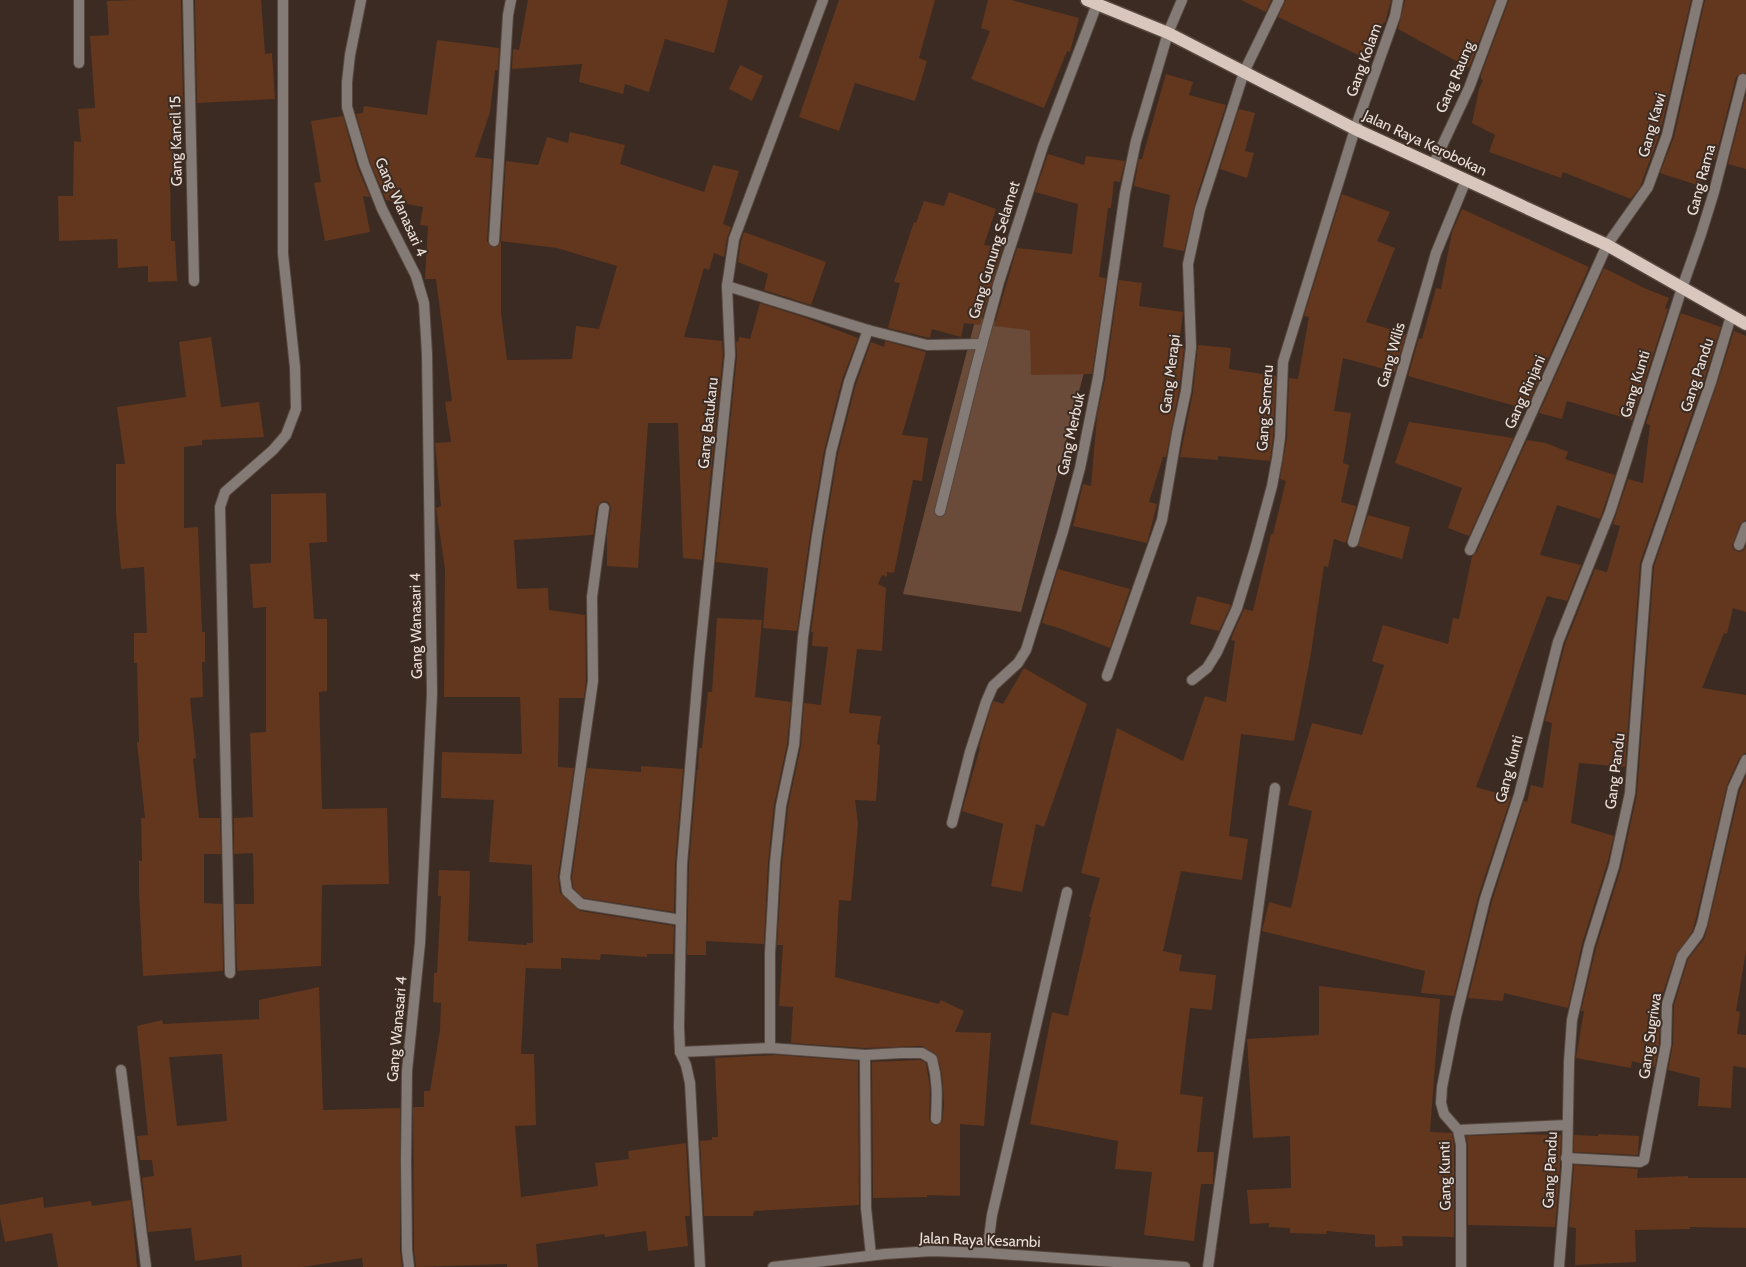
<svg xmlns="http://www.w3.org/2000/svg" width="1746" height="1267" viewBox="0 0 1746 1267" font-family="Cabin,sans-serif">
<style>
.green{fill:#6a4a39}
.building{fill:#63371e;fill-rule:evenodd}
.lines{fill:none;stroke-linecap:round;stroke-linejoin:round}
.minor-casing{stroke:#57483f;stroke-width:12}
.tertiary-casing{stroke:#57483f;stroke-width:12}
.primary-casing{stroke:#57483f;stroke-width:15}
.minor{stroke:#847b76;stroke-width:10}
.tertiary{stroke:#847b76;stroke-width:10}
.primary{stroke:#d9c7be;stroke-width:12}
.labels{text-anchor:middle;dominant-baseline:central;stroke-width:4;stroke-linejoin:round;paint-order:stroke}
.street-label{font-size:15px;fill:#ebe0da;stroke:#3b2b22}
</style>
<rect width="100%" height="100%" fill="#3b2b22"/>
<polygon class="green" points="976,317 1091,346 1021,612 903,594"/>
<g class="building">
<polygon points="135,0 181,0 183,104 175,105 173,173 170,173 171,241 175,241 177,281 148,282 148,266 118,268 117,239 59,241 58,196 73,196 74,141 81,142 78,109 95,108 90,36 109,35 107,1"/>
<polygon points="195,0 261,0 265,54 272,53 275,99 197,103"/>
<polygon points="528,0 728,0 714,53 665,39 649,92 625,84 623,94 579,82 582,64 512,69 513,49 519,50"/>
<polygon points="839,0 935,0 919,58 927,61 915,101 855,83 839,131 799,117"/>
<polygon points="988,0 1011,0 1079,18 1070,52 1067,51 1044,108 971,79 990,31 981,28"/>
<polygon points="1241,0 1271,0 1266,12"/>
<polygon points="1286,0 1391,0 1385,23 1384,22 1367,59 1278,17"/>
<polygon points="1405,0 1495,0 1469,68 1398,29"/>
<polygon points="1509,0 1691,0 1660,133 1640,187 1631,199 1563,172 1561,178 1489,152 1495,135 1472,123 1479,89 1483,80 1481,79 1481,75"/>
<polygon points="1705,0 1746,0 1746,73 1741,73 1736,77 1715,160 1709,158 1700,186 1660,173 1674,137"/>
<path d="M437,40L499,48L498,70H495L490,112L475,157L492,159L487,241L491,247H497L501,241L506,161L538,165L547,137L568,143L570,132L625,145L620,164L704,192L713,165L739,171L723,224L731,227L727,238L724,257L714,253L709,270L704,268L684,337L722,341L723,355L702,560L683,558L678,423H648L638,568L607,566V534L611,508L609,503L605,501L601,502L597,507L593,535L514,540L517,589L548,588L549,610L585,615L586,680L584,698H559L558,767L574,768L558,876L560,893L580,911L674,926L673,954H647V957L601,954L600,960L561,958V969L526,968V963L521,1054H534L536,1125L515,1126L521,1197L598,1186L595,1163L629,1159L628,1151L686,1143L690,1216H685L688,1246L648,1251L646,1231L605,1237L604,1234L536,1244L538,1267H507V1264L416,1267L414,1250L413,1107H424V1091H430L440,1030L441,1003L433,1002L434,973H437L441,896H438L439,870L470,871L468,941L527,945V943H533L532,865L489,862L494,800L441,798L442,752L522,754L520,697H444L445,569L436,508L441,506L435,443L451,442L445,402L452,401L436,279H425L428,226L420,225L423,207L386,200L370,162L356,114L363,113L364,106L427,115ZM501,241L557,248L617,266L599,329L576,326L572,359L507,360L501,313Z"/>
<polygon points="740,65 763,76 752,101 729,89"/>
<polygon points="1166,74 1193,82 1189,95 1226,105 1197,195 1184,251 1163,247 1170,195 1134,186 1139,159 1142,159"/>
<polygon points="1746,95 1746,169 1728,164"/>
<polygon points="1239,109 1255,113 1245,151 1254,153 1247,178 1220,169"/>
<polygon points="343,116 357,166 370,197 363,196 370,232 325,241 314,183 321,182 311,121"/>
<polygon points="1048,154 1084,165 1086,156 1125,161 1120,182 1114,181 1111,208 1108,208 1099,277 1106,278 1092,374 1031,375 1030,330 994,326 1017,248 1072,254 1078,204 1035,192"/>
<polygon points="949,192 996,209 984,245 1003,247 980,325 964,323 961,337 932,329 930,338 888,328 900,283 894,282 914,222 916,223 924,201 944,206"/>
<polygon points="1342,194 1390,212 1377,241 1395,248 1366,322 1406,334 1395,372 1343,358 1334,411 1351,413 1343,463 1349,465 1341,502 1356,506 1346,543 1334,539 1328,567 1324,566 1310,659 1294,741 1241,734 1229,836 1248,839 1242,880 1181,871 1163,951 1182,955 1179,971 1216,975 1212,1010 1190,1008 1180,1094 1203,1097 1197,1152 1214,1152 1213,1180 1213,1184 1201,1184 1194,1241 1144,1235 1152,1172 1115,1169 1118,1141 1030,1124 1052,1012 1068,1016 1091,917 1089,917 1100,878 1081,873 1117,728 1183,761 1205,696 1226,702 1235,641 1231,640 1233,634 1244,609 1253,611 1271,534 1273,534 1286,481 1280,479 1287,437 1289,378 1298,379 1309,317 1304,316"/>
<polygon points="1462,209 1589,267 1526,409 1408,376 1419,338 1422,339 1436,288 1441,289 1452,232"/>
<polygon points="744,232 826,262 811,305 764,290 768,274 738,262 741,241"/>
<polygon points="1604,268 1644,288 1669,298 1665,308 1668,309 1632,420 1567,401 1562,419 1539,413"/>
<polygon points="1119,280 1142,283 1139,306 1183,312 1179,344 1184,344 1184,347 1179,390 1166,457 1163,457 1149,502 1157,504 1147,543 1073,526 1083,484 1091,486 1097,416 1105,379"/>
<polygon points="760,303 806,318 858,338 842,380 824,451 810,535 797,631 763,628 768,568 716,562 737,356 736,342 738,342 739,337 750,339"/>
<polygon points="1681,313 1721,327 1704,380 1640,563 1625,767 1579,763 1571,823 1614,836 1607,864 1582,944 1568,1008 1504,993 1503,1001 1468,998 1492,901 1524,801 1527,802 1531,785 1543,788 1552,723 1545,721 1565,644 1595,569 1607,572 1620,526 1613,524 1628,479 1643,483 1650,425 1646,424"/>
<polygon points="1734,331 1746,336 1746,520 1740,524 1732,546 1734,550 1740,552 1744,550 1746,546 1746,612 1733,608 1727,634 1724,633 1702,688 1746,695 1746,753 1740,757 1727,785 1695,922 1692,932 1676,954 1660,1002 1659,1043 1655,1067 1632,1061 1631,1068 1576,1058 1584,1011 1581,1011 1596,948 1621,868 1637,794 1654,566 1717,384"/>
<polygon points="211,337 221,407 259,402 264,437 202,440 202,445 184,447 184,528 198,527 202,632 205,632 205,662 202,662 203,697 190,698 196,758 193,759 199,818 220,818 221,854 204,854 204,903 222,904 223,971 143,976 139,892 139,861 142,861 141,818 145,818 137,742 139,742 137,663 134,663 134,633 147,633 144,567 121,569 116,514 116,464 125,464 117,407 186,397 179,342"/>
<polygon points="885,341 926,352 902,435 928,438 922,481 913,480 894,573 887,572 887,577 882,575 878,584 886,588 882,651 857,649 849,713 881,716 877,744 880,745 876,801 855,800 858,824 851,901 839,900 835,977 939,1004 941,1000 964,1011 955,1032 991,1033 984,1126 960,1124 960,1196 927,1195 927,1197 873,1198 872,1062 920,1060 926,1063 930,1089 929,1119 932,1124 936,1126 942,1122 944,1104 942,1074 937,1055 922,1046 865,1048 791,1043 793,1007 779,1006 783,945 777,945 782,864 788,807 801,746 804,703 821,705 828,647 812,646 813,632 811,632 824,537 838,453 856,384 871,342 884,347"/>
<polygon points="1198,345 1231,348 1229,369 1276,376 1273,436 1270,461 1218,456 1218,460 1180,457 1193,392"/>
<polygon points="1409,422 1513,438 1469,536 1448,528 1462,488 1395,463"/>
<polygon points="1527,440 1546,443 1568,452 1565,459 1615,475 1600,519 1557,505 1540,555 1581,565 1567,601 1547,596 1476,787 1511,797 1478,897 1454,996 1421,993 1425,971 1262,931 1269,902 1291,908 1312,811 1288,805 1312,723 1362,735 1384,665 1372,661 1383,625 1448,644 1453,618 1459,619 1472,556 1476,553"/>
<polygon points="326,493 327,542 309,543 314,619 327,619 327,691 319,692 322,809 387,808 389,884 322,885 321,966 237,971 235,904 254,904 253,853 234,854 234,818 253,817 250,733 266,732 266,607 253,608 250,564 271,563 271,494"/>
<polygon points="1368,515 1410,527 1402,559 1358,546"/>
<polygon points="1058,569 1130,589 1110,648 1062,629 1042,623"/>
<polygon points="1197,596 1231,605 1219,631 1190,624"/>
<polygon points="717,618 762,620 755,697 791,702 787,744 774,805 768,863 764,944 706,941 706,955 687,955 689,864 697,770 698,770 699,748 702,748 708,692 712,692"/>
<polygon points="1024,668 1087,704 1044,827 1036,824 1022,892 991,886 1003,824 962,811 980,748 979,747 992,704 994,701 1003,704"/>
<polygon points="641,766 683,769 675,864 674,912 584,898 573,888 572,877 587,768 641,772"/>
<polygon points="1746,776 1746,951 1736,1011 1740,1012 1737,1034 1746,1035 1746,1068 1733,1066 1731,1108 1698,1106 1700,1078 1668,1070 1673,1044 1674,1005 1688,959 1704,939 1708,926 1740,790"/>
<polygon points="1319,986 1440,999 1430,1132 1452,1133 1454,1146 1454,1237 1402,1236 1403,1246 1375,1247 1375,1235 1327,1231 1326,1234 1290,1233 1290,1228 1269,1227 1269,1223 1250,1224 1247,1190 1291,1188 1290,1136 1253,1138 1247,1039 1319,1035"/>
<path d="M319,987L323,1110L400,1108V1250L402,1267H363L362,1258L302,1267H242L241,1255L195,1261L191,1228L148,1232L142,1178L154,1176L152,1160H140L137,1136L148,1135L137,1026L162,1020L163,1024L259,1019V1000ZM222,1054L227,1121L177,1126L169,1057Z"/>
<polygon points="776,1055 858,1061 859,1205 754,1211 753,1216 704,1216 700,1141 712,1140 712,1137 718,1137 715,1058"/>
<polygon points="1521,1134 1561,1135 1560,1167 1555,1227 1468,1225 1468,1145 1466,1136"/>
<polygon points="1598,1134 1639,1136 1638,1155 1574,1152 1574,1135 1598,1136"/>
<polygon points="1574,1165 1638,1169 1637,1178 1688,1176 1688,1178 1746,1178 1746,1228 1690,1227 1690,1229 1635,1230 1636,1262 1575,1265 1576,1228 1569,1227"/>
<polygon points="43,1197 44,1208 91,1201 92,1206 131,1200 137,1267 58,1267 52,1233 5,1242 0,1217 0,1205"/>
</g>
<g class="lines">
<defs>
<g id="minor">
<polyline points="188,0 194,281"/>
<polyline points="361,0 350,55 347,82 347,107 364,164 382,209 416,276 424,303 427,354 432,694 420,943 407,1071 406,1161 407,1250 409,1267"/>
<polyline points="79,63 79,0"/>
<polyline points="1433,165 1469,88 1502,0"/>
<polyline points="494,241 508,15 511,0"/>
<polyline points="727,286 868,330 927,345 982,344"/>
<polyline points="604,508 592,597 593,681 565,877 567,891 581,904 681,920"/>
<polyline points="940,511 976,367 999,282 1043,146 1097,4"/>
<polyline points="1353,542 1436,253 1466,180"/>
<polyline points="1739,545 1746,527"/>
<polyline points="1470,550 1607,245 1648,187 1667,135 1698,0"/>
<polyline points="1107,676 1162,520 1177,433 1186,391 1191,347 1188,264 1200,209 1244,72 1279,0"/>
<polyline points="1192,680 1207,668 1217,652 1237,608 1255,549 1272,486 1277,459 1280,437 1283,362 1355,129 1395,16 1398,0"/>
<polyline points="952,823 970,752 986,702 993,686 1018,663 1026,650 1063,531 1080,468 1098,378 1125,193 1136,141 1168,33 1182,0"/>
<polyline points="230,973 220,507 225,492 273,450 286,435 296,409 295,367 283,254 283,0"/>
<polyline points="770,1048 770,953 775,863 781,806 794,745 803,637 817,536 831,452 849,382 868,330"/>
<path d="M680,1052L770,1048L865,1055L901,1053H922L932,1059C938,1081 937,1097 936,1119"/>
<polyline points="865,1055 866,1208 871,1255"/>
<polyline points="121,1070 146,1267"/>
<polyline points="1458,1130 1567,1125"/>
<polyline points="1566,1158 1640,1162 1644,1160 1666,1044 1667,1004 1682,956 1698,935 1702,924 1733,788 1746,760"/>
<polyline points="987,1253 992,1215 1067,892"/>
<polyline points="700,1267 690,1083 686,1065 680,1052 679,1027 682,864 699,662 730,355 727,286 734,239 823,0"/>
<polyline points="1208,1267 1275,788"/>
<polyline points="1461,1267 1461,1145 1458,1130 1444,1114 1441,1103 1442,1087 1456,1017 1485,899 1519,795 1558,642 1610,512 1682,288 1701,234 1714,192 1743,79"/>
<polyline points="1559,1267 1567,1167 1569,1062 1572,1020 1589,946 1614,866 1630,793 1647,565 1711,382 1731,316"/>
</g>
<polyline id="tertiary" points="773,1267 885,1254 932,1251 987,1253 1185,1267"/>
<polyline id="primary" points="1087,0 1168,33 1355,129 1607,245 1746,324"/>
</defs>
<use href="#minor" class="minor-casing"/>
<use href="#tertiary" class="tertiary-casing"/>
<use href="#primary" class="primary-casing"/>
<use href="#minor" class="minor"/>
<use href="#tertiary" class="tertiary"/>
<use href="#primary" class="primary"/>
</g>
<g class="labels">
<g class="street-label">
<text transform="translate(1364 60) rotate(-70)">Gang Kolam</text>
<text transform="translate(1455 77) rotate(-67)">Gang Raung</text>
<text transform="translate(1652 125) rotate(-74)">Gang Kawi</text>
<text transform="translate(176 141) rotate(-91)">Gang Kancil 15</text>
<text transform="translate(1425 143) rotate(25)">Jalan Raya Kerobokan</text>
<text transform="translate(1701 180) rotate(-75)">Gang Rama</text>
<text transform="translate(401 207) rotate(66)">Gang Wanasari 4</text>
<text transform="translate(994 250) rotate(-73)">Gang Gunung Selamet</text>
<text transform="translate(1391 355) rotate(-74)">Gang Wilis</text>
<text transform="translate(1170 374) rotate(-83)">Gang Merapi</text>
<text transform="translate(1697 375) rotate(-72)">Gang Pandu</text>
<text transform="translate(1635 384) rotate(-73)">Gang Kunti</text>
<text transform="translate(1525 392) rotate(-66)">Gang Rinjani</text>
<text transform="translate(1265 408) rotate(-86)">Gang Semeru</text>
<text transform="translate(708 423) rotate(-84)">Gang Batukaru</text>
<text transform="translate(1071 434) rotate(-78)">Gang Merbuk</text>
<text transform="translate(416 626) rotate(-91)">Gang Wanasari 4</text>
<text transform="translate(1509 769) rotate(-75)">Gang Kunti</text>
<text transform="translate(1615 771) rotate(-83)">Gang Pandu</text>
<text transform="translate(397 1029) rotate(-85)">Gang Wanasari 4</text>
<text transform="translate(1650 1036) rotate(-82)">Gang Sugriwa</text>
<text transform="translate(1550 1170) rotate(-87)">Gang Pandu</text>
<text transform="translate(1445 1176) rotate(-91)">Gang Kunti</text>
<text transform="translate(980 1240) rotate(2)">Jalan Raya Kesambi</text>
</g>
</g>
</svg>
